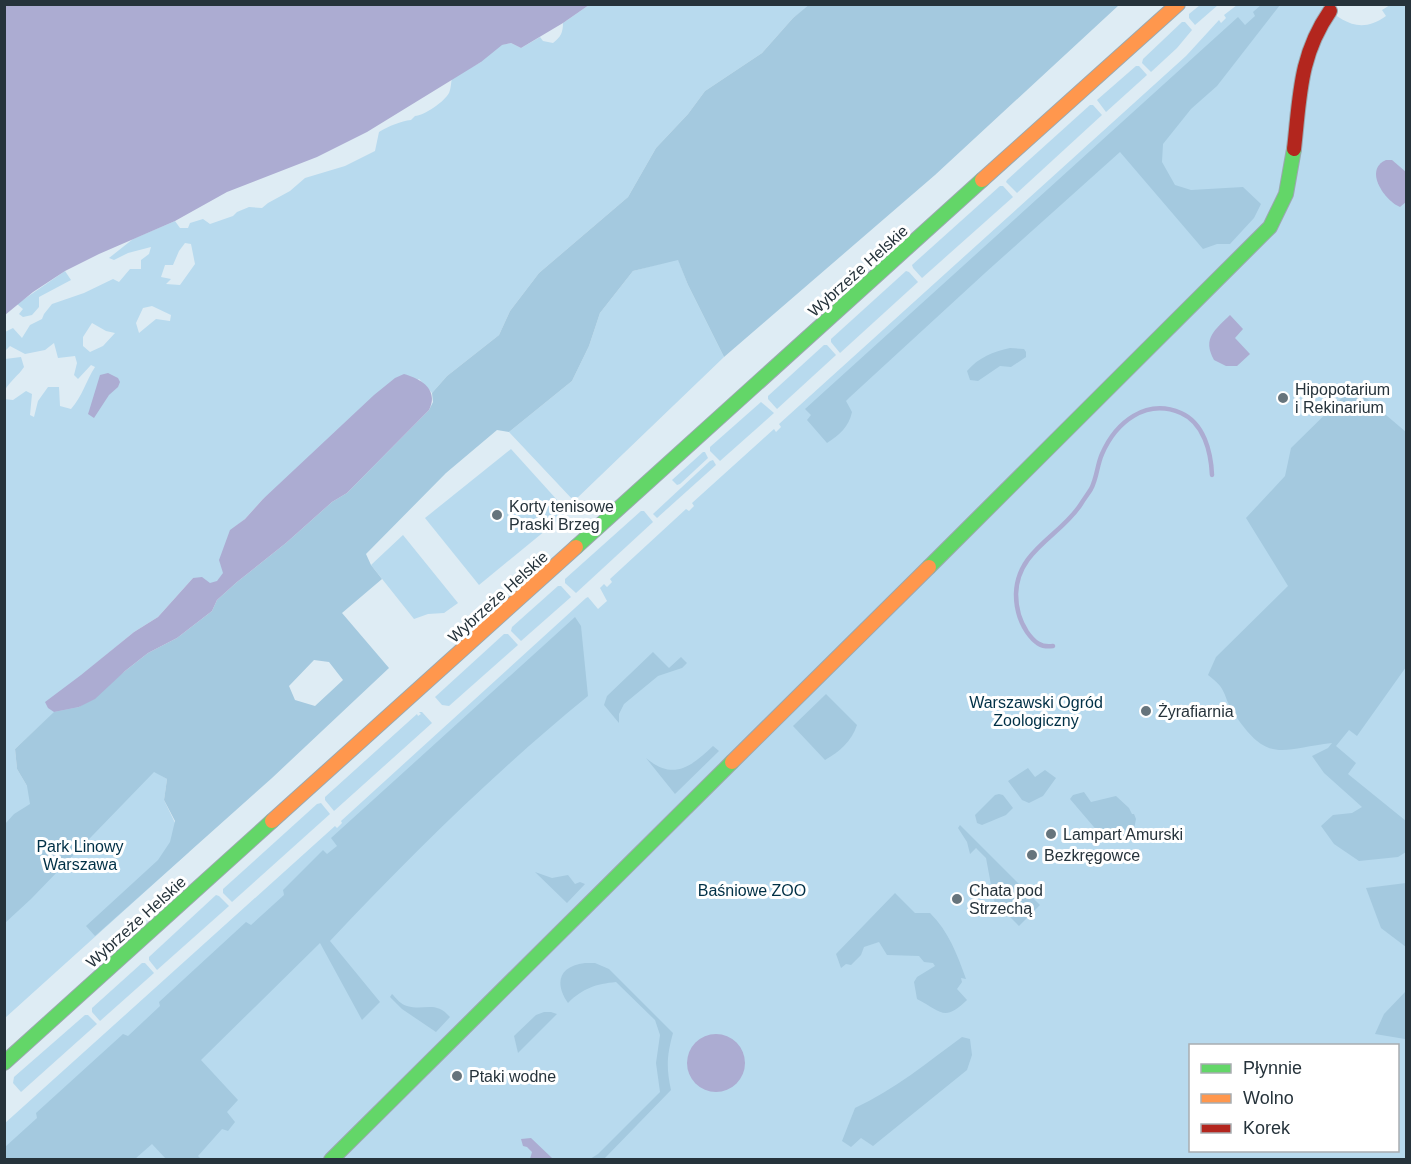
<svg xmlns="http://www.w3.org/2000/svg" width="1411" height="1164" viewBox="0 0 1411 1164" font-family="Arial,sans-serif">
<style>
.green{fill:#b8daee;fill-rule:evenodd}
.forest{fill:#a4c9df;fill-rule:evenodd}
.water{fill:#acacd2}
.lines{fill:none;stroke-linecap:round;stroke-linejoin:round}
.stream{stroke:#acacd2;stroke-width:4.5}
.fast-casing{stroke:#9ba8af;stroke-width:16}
.slow-casing{stroke:#9ba8af;stroke-width:16}
.jam-casing{stroke:#9ba8af;stroke-width:16}
.fast{stroke:#63d668;stroke-width:14}
.slow{stroke:#ff974d;stroke-width:14}
.jam{stroke:#b3261e;stroke-width:14}
.poi-dot{fill:#66747c;stroke:#fff;stroke-width:2}
.labels{text-anchor:middle;dominant-baseline:central;stroke-width:6;stroke-linejoin:round;paint-order:stroke}
.street-label{font-size:16px;fill:#26333b;stroke:#fff}
.poi-label{font-size:16px;fill:#26333b;stroke:#fff;text-anchor:start}
.park-label{font-size:16px;fill:#003046;stroke:#fff}
</style>
<rect width="100%" height="100%" fill="#deecf4"/>
<g class="green">
<path d="M589,5H810L793,18L762,53L705,91L688,114L656,148L628,197L539,273L510,311L499,335L447,376L432,393L419,379L263,499L245,519L235,527L217,600L193,578L158,617L134,632L94,665L79,707L44,722L15,749L17,769L27,786L154,771L167,779L164,800L189,852L5,1018L4,399L13,400L26,391L32,394L30,415L34,417L38,401L48,387H59L60,406L71,409C82,397 86,381 95,367L91,365L78,379L74,375L77,363L75,356L58,358L54,343L45,350L25,354L10,346L5,351V332L13,328L22,338L30,325L42,319L44,314L52,304L84,293L113,279L119,282L130,269H141V260L149,254L151,247L128,253L114,260L109,258L133,239L175,221L180,228H188L190,223L203,219L210,224L233,216L237,212L249,207L262,208L268,203L290,191L305,178L345,166L375,151L379,132C389,126 401,121 411,120L415,116C424,116 445,101 449,93C451,89 451,82 452,78L481,62L484,48L511,43L521,48L540,37L543,41L553,43C561,37 563,32 563,23ZM185,243L191,244L195,264L180,285L166,284L171,279L161,277L165,265H173L179,251ZM152,306L171,315L170,321L156,319L139,333L136,323L143,308ZM92,323L106,331L115,333L103,346L90,352L83,346V337Z"/>
<polygon points="1200,5 1218,5 1195,25 1189,18 1189,14"/>
<path d="M1237,5H1323C1344,23 1361,34 1386,16L1382,10L1390,5H1406V1159L5,1160L4,1124L335,826L337,828L342,823L341,821L586,598L588,597L598,609L607,601L600,588L604,584L607,587L612,582L610,579L686,509L689,511L694,506L692,503L774,429L776,432L781,427L779,424L1186,56L1219,20L1221,23L1226,18L1224,15ZM1190,1046H1398V1150H1190Z"/>
<polygon points="1182,22 1185,22 1192,30 1177,48 1151,72 1142,63 1143,59"/>
<polygon points="1136,66 1139,66 1147,75 1106,112 1097,100"/>
<polygon points="1090,105 1093,105 1102,115 1017,193 1006,182 1007,180"/>
<polygon points="1000,186 1003,186 1013,197 922,278 913,268 912,265"/>
<polygon points="678,259 688,285 724,357 574,501 509,432 572,381 589,346 600,313 633,271"/>
<polygon points="65,271 71,280 39,297 39,307 32,315 23,317 19,314 23,309 17,304"/>
<polygon points="906,271 909,272 918,282 840,353 831,342 831,339"/>
<polygon points="824,345 827,345 836,355 777,409 768,399 768,396"/>
<path d="M21,357L24,367C18,376 10,381 5,390V359Z"/>
<polygon points="761,402 774,413 720,461 710,451 710,447"/>
<polygon points="511,449 568,512 479,585 425,518"/>
<polygon points="703,452 705,452 708,458 680,484 677,485 672,480"/>
<polygon points="713,460 716,465 657,518 653,514 710,461"/>
<polygon points="641,511 644,511 653,522 576,593 565,583 565,579"/>
<polygon points="403,535 458,603 444,613 428,614 414,619 371,565"/>
<polygon points="558,586 561,586 571,597 521,641 511,631 512,627"/>
<polygon points="504,634 508,634 518,645 449,706 442,705 435,697"/>
<polygon points="419,712 422,712 432,723 334,811 325,800 325,797 417,714 418,716 421,714"/>
<polygon points="321,803 330,814 232,902 223,893 223,889 317,804"/>
<polygon points="216,895 219,896 229,906 157,970 149,960 149,957"/>
<polygon points="142,963 145,963 154,973 100,1021 92,1012 92,1008"/>
<polygon points="85,1015 88,1015 97,1024 21,1092 13,1083 14,1077"/>
</g>
<g class="forest">
<path d="M810,4L1119,5L935,175L724,357L688,285L678,260L633,271L600,313L589,346L572,381L509,432L497,430L446,473L366,554L371,565L382,579L342,613L389,668L272,778L95,936L86,926L158,860L170,842L175,821L164,800L167,779L154,772L31,899L5,923V824L14,814L30,804L27,786L17,769L15,749L54,712L79,707L148,653L177,638L212,611L217,600L237,582L286,543L332,502L347,493L429,410L433,402L432,393L447,376L499,335L510,311L539,273L628,197L656,148L688,114L705,91L762,53L793,18ZM314,660L329,662L343,680L315,706L295,700L289,686Z"/>
<path d="M1262,4L1280,5L1217,86L1191,109L1163,144L1162,162L1175,185L1191,190L1243,187L1261,204L1254,218L1230,244H1217L1203,249L1120,152L985,273L850,397L846,401L852,412C849,427 839,435 827,443L807,420L811,415L805,409L1238,17L1245,25L1255,16L1253,12Z"/>
<path d="M1010,348L1024,349L1026,352V357L1011,367L1000,366L978,381L970,380L967,371C979,357 993,352 1010,348Z"/>
<path d="M1353,387L1406,432V667L1357,736L1349,730L1336,746L1356,763L1348,774L1406,821V852L1398,857L1359,861L1334,844L1321,826L1333,815L1352,813L1362,807L1324,773L1312,756L1328,748L1332,743C1280,749 1268,765 1233,712C1222,694 1228,690 1208,675L1216,657L1288,586L1246,518L1285,476L1291,448Z"/>
<path d="M575,617L581,626L588,696C496,771 411,855 330,941L380,1002L362,1020L320,943L201,1060L238,1100L227,1112L235,1122L228,1131L222,1129L198,1156L201,1159H166L152,1144L135,1159H5V1147L37,1118L36,1113L123,1034L128,1036L160,1006L159,1002L246,922L251,925L284,895L283,890L323,850L327,854L337,846L331,838Z"/>
<polygon points="653,652 669,668 681,657 687,663 682,668 658,676 624,704 619,714 619,723 604,705 607,696"/>
<path d="M826,694L857,725C852,741 839,752 825,760L793,726Z"/>
<path d="M713,746L719,751L675,794L646,758C673,781 691,767 713,746Z"/>
<polygon points="1028,768 1035,777 1045,770 1056,778 1043,796 1029,803 1022,800 1008,781"/>
<polygon points="1084,792 1091,802 1116,796 1129,808 1132,814 1134,814 1136,819 1134,829 1115,840 1105,840 1070,799 1073,795"/>
<polygon points="999,794 1003,795 1013,808 1006,815 982,825 977,823 975,815 995,795"/>
<polygon points="960,825 1040,905 1019,926 994,901 986,858 976,848 970,854 967,842 958,828"/>
<polygon points="535,872 552,878 568,875 575,884 580,882 585,884 567,903"/>
<polygon points="1406,883 1406,947 1381,928 1366,888"/>
<path d="M895,893L915,913H930C949,932 957,954 966,979L961,978L962,982L957,989L967,1000C944,1022 942,1012 917,999L914,982L917,977L935,966L933,963L924,962L919,956L887,955L879,942L864,947L861,955L851,965L846,964L841,968L836,954Z"/>
<path d="M585,963H595L609,969L673,1033C667,1055 666,1067 671,1090L604,1159H590L598,1154L660,1092L656,1063L660,1035L655,1020L616,982C596,984 583,988 568,1003C554,983 559,966 585,963Z"/>
<polygon points="1406,991 1406,1038 1405,1039 1375,1034 1384,1014"/>
<path d="M392,994C396,998 401,1005 407,1006C425,1011 435,1000 450,1017L436,1032L402,1009L390,997Z"/>
<polygon points="544,1012 551,1012 557,1014 518,1053 514,1036 536,1015"/>
<path d="M962,1037L970,1039L972,1055L967,1070L873,1146L861,1138L851,1147L842,1141L855,1108C894,1090 928,1062 962,1037Z"/>
</g>
<g class="water">
<polygon points="5,4 589,4 589,5 563,23 521,48 511,43 502,45 481,62 367,132 317,157 227,192 175,221 99,254 65,271 33,292 5,315"/>
<path d="M1386,160H1392L1406,172V202L1400,207C1385,201 1363,170 1386,160Z"/>
<path d="M1230,315L1243,329L1235,338L1250,354L1237,366H1226L1214,360C1202,338 1215,330 1230,315Z"/>
<polygon points="108,373 118,378 120,382 118,387 109,395 94,418 88,414 89,411 100,375"/>
<path d="M404,374C422,379 439,390 429,410L347,493L332,502L286,543L237,582L217,600L212,611L177,638L148,653L125,671L95,699L79,707L54,712L48,708L45,702L81,675L134,632L158,617L193,578L202,577L210,583L217,581L223,573L219,560L230,530L245,519L263,499L374,395L395,378Z"/>
<circle cx="716" cy="1063" r="29"/>
<polygon points="531,1138 552,1158 553,1159 530,1159 532,1152 527,1147 523,1146 521,1139"/>
</g>
<g class="lines">
<path class="stream" d="M1053,646C1041,648 1034,642 1027,632C1019,620 1016,608 1016,594C1017,550 1061,536 1081,504C1084,499 1088,494 1091,489C1097,478 1097,465 1102,454C1116,422 1146,398 1181,413C1204,423 1211,452 1212,475"/>
<defs>
<g id="fast">
<polyline points="576,547 982,180"/>
<polyline points="929,567 1270,227 1286,194 1294,149"/>
<polyline points="4,1063 272,821"/>
<polyline points="331,1160 732,762"/>
</g>
<g id="slow">
<polyline points="982,180 1178,4"/>
<polyline points="732,762 929,567"/>
<polyline points="272,821 576,547"/>
</g>
<path id="jam" d="M1294,149C1300,97 1299,56 1330,11"/>
</defs>
<use href="#fast" class="fast-casing"/>
<use href="#slow" class="slow-casing"/>
<use href="#jam" class="jam-casing"/>
<use href="#fast" class="fast"/>
<use href="#slow" class="slow"/>
<use href="#jam" class="jam"/>
</g>
<g class="poi-dot">
<circle cx="1283" cy="398" r="6"/>
<circle cx="497" cy="515" r="6"/>
<circle cx="1146" cy="711" r="6"/>
<circle cx="1051" cy="834" r="6"/>
<circle cx="1032" cy="855" r="6"/>
<circle cx="957" cy="899" r="6"/>
<circle cx="457" cy="1076" r="6"/>
</g>
<g class="labels">
<g class="street-label">
<text transform="translate(858 271) rotate(-42)">Wybrzeże Helskie</text>
<text transform="translate(498 597) rotate(-42)">Wybrzeże Helskie</text>
<text transform="translate(136 922) rotate(-42)">Wybrzeże Helskie</text>
</g>
<g class="poi-label">
<text x="1295" y="389">Hipopotarium<tspan x="1295" dy="18">i Rekinarium</tspan></text>
<text x="509" y="506">Korty tenisowe<tspan x="509" dy="18">Praski Brzeg</tspan></text>
<text x="1158" y="711">Żyrafiarnia</text>
<text x="1063" y="834">Lampart Amurski</text>
<text x="1044" y="855">Bezkręgowce</text>
<text x="969" y="890">Chata pod<tspan x="969" dy="18">Strzechą</tspan></text>
<text x="469" y="1076">Ptaki wodne</text>
</g>
<g class="park-label">
<text x="1036" y="702">Warszawski Ogród<tspan x="1036" dy="18">Zoologiczny</tspan></text>
<text x="80" y="846">Park Linowy<tspan x="80" dy="18">Warszawa</tspan></text>
<text x="752" y="890">Baśniowe ZOO</text>
</g>
</g>
<rect width="1411" height="1164" fill="none" stroke="#26333b" stroke-width="12"/>
<rect x="1189" y="1044" width="210" height="108" fill="#ffffff" stroke="#a8adb1" stroke-width="1.5"/>
<rect x="1201" y="1064" width="30" height="9" fill="#63d668" stroke="#a8adb1" stroke-width="1.5"/>
<text x="1243" y="1074" font-size="18" fill="#26333b">Płynnie</text>
<rect x="1201" y="1094" width="30" height="9" fill="#ff974d" stroke="#a8adb1" stroke-width="1.5"/>
<text x="1243" y="1104" font-size="18" fill="#26333b">Wolno</text>
<rect x="1201" y="1124" width="30" height="9" fill="#b3261e" stroke="#a8adb1" stroke-width="1.5"/>
<text x="1243" y="1134" font-size="18" fill="#26333b">Korek</text>
</svg>
